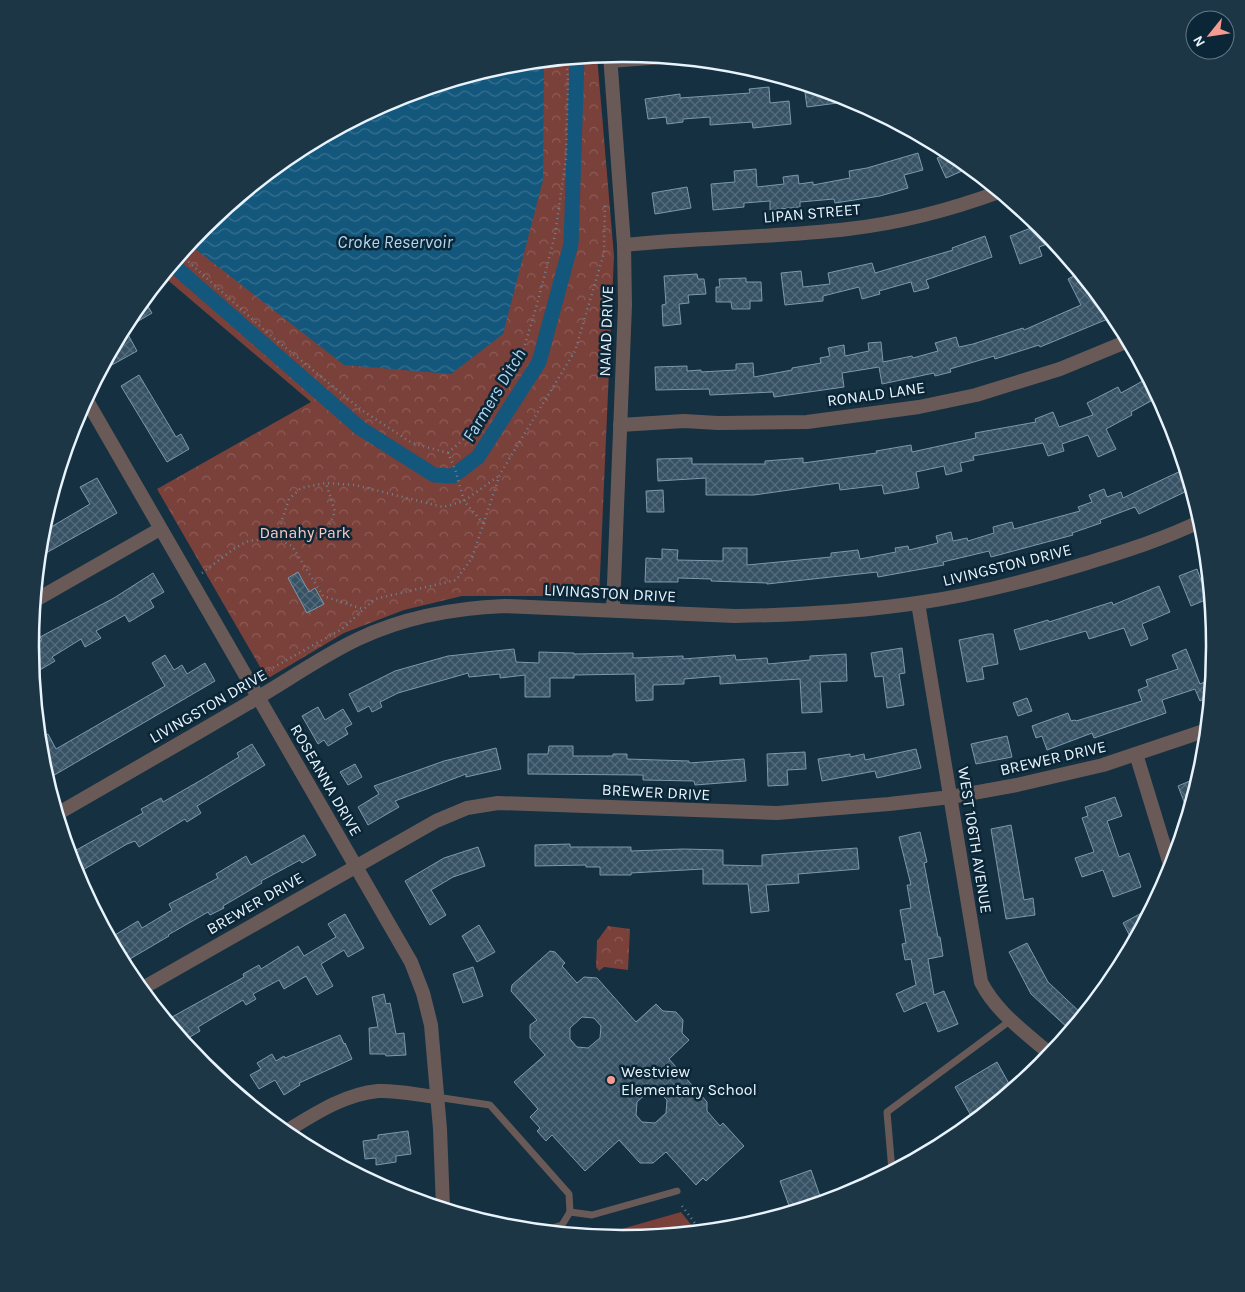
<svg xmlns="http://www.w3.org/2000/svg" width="1245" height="1292" viewBox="0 0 1245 1292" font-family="Karla,sans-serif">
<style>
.grass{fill:#7a403a}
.forest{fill:url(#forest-crowns)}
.water{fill:url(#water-waves)}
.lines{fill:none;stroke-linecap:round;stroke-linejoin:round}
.canal{stroke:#14577c;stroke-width:15}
.building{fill:url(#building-cross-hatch);stroke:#7b98ad;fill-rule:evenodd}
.path{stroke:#708592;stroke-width:2.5;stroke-dasharray:1 4;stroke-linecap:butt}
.service{stroke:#695a58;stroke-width:7}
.minor{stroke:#695a58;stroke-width:14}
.poi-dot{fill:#f59c92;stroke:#0b2636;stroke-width:2}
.labels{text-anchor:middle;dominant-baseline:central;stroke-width:5;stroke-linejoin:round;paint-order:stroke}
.street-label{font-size:16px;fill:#e8f4fd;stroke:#0b2636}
.park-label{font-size:16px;fill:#f8c8c2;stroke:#0b2636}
.poi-label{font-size:16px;fill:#e8f4fd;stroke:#0b2636;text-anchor:start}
.water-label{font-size:18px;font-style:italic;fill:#b0d7f2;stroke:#0b2636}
.rim{fill:none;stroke:#e8f4fd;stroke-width:2.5}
</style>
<defs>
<pattern id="forest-crowns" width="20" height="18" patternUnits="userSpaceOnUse" patternTransform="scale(1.25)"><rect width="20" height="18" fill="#7a403a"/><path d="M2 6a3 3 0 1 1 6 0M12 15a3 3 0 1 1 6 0" fill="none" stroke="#8d5c57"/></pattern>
<pattern id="water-waves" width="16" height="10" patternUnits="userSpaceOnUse" patternTransform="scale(1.25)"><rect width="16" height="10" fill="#14577c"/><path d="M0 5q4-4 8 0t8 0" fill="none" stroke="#367090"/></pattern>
<pattern id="building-cross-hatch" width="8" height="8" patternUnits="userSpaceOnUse" patternTransform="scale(1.25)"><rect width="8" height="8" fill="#375264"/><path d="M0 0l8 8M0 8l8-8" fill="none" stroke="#546c7b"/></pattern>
</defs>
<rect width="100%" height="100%" fill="#153040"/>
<polygon class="grass" points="681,1212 696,1231 622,1238 597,1236"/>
<g class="forest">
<polygon points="597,56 614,256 599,598 553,596 462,596 404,610 344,633 267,679 157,489 311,402 163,276 204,227 294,153 396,98 507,65"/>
<polygon points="608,926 630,929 628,970 604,967 599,971 596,967 597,941"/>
</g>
<polygon class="water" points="544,61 543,180 503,334 451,374 344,365 189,244 204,227 294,153 396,99 507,65"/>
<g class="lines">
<polyline class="canal" points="173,265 360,428 434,475 453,476 478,457 539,362 571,244 577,58"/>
</g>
<g class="building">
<polygon points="804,85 850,99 853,101 807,107"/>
<polygon points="769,87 770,103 789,101 791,124 753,128 752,122 710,125 710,117 683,119 683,122 667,124 666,117 648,119 645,99 680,94 680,98 750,93 749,89"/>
<polygon points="918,153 923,170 904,175 908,188 880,196 835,203 834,199 800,202 800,207 770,210 770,201 744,203 744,207 713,210 711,184 735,182 734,171 756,169 757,187 784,184 783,177 798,175 799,184 813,182 813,185 850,178 849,171 867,168"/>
<polygon points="950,153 969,168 946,178 937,158"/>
<polygon points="687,187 691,208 655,214 652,193"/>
<polygon points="1039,225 1053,242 1039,247 1042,256 1020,264 1010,236"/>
<polygon points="985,236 992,257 926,280 929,288 914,292 911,282 879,291 880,294 862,299 859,287 823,296 823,301 785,305 781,273 801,271 803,287 830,284 828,273 872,263 875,273 953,250 952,248"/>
<polygon points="1079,273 1115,316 1040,347 1039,345 995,359 994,356 950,369 951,372 935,376 934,373 882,384 879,367 842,373 844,387 774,397 773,392 710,395 709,389 656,390 655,367 687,366 687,371 701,370 701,372 736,370 736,364 753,363 754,377 792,370 792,368 821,363 820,358 830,356 828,348 844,345 845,356 869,351 868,343 881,342 883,362 912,356 913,358 938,351 935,343 956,337 959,347 973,344 1023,328 1024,330 1081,305 1068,279"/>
<polygon points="697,274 698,279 704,279 706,294 688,295 689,303 679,304 681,324 663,326 662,305 666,304 664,276"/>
<polygon points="746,278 746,282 761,282 762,301 750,301 750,309 732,309 731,302 716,302 716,287 720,287 719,279"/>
<polygon points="144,300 152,313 125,329 137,351 101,371 130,317"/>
<polygon points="139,375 176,437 181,434 189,449 167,462 121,386"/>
<polygon points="1148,378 1158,397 1131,412 1132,415 1106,429 1116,449 1098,457 1088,435 1062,444 1064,451 1048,456 1043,443 973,456 974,460 960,463 962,471 946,475 944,466 916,472 919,488 884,494 882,485 840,490 839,483 754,495 706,495 706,478 658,481 657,459 692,458 692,464 765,464 765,461 803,458 803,463 877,453 876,451 911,445 912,452 976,438 975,433 1036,422 1035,419 1053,412 1059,427 1093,415 1087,403 1118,387 1121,393"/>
<polygon points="1185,469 1191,489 1139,514 1135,507 1100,520 1101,523 1072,533 1073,535 991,557 989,551 943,562 944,565 878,577 877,572 767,584 767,583 711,581 711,579 678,578 678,582 645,582 646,558 662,559 662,549 678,550 677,560 723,561 723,548 747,548 747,565 831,557 831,553 858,550 860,559 896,552 895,548 908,546 909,550 938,543 936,536 951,532 953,541 967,538 968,541 994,533 993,527 1012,522 1014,529 1080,511 1078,507 1092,502 1089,495 1104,489 1107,497 1121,492 1123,498"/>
<polygon points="97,478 117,513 39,557 41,533 90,504 80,487"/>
<polygon points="663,490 664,512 647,512 646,491"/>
<polygon points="1197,569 1202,583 1209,580 1210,598 1191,606 1179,576"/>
<polygon points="298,572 309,592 315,588 324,604 307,613 288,578"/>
<polygon points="153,573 164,592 150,600 154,607 129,622 125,615 96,631 101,638 85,647 81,639 52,657 55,661 33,674 30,647 42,640 40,637 114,598"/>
<polygon points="1159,586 1170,612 1142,624 1148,639 1131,646 1124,628 1089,639 1086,631 1020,650 1014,630 1048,620 1049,622 1112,602 1113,605"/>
<polygon points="988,634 993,634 998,664 982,667 984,679 967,682 959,640"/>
<polygon points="902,648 905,673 899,674 904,705 887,708 883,676 875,677 871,653"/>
<polygon points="514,649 516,662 539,663 539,652 574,653 574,654 633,653 633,658 683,656 683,659 735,655 736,660 767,658 768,664 810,660 810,656 846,654 847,681 820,682 822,712 802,713 800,679 720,684 720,676 684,679 684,684 653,685 653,700 636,701 635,674 574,675 574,678 550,678 550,697 525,697 525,675 500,678 500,674 469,677 468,673 398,693 380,702 382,707 372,712 369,706 358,712 349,694 395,671 448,656"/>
<polygon points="1186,649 1200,684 1212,679 1210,696 1200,701 1195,689 1162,700 1166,713 1094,738 1092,733 1047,750 1042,736 1036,738 1032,726 1068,713 1071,721 1075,720 1076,721 1142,701 1138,690 1148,686 1146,680 1178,669 1172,655"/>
<polygon points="165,655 174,670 182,665 187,674 205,663 215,681 51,777 41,759 39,739 48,734 56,749 165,686 152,663"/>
<polygon points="1027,698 1032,711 1018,716 1013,703"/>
<polygon points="318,707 325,720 343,709 352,724 345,728 348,734 328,746 324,740 318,744 302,716"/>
<polygon points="1007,736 1012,757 976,764 971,744"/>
<polygon points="252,744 265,765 197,806 201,813 187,822 185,819 139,847 135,841 127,844 81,871 71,853 143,813 141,809 161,798 163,802 203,779 239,757 237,753"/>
<polygon points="549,746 573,746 573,756 613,756 613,754 627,754 627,759 689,761 689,763 744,759 746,781 695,785 694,781 643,780 643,775 528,774 528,754 548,754"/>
<polygon points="496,748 501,769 466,777 466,774 395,801 399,807 368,825 358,807 379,794 374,786 444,761"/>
<polygon points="916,749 921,768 877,778 875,771 822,781 818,759 850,754 850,757 864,754 865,760"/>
<polygon points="805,752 806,769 787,770 788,785 768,786 767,754"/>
<polygon points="355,764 362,777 348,785 340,772"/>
<polygon points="1199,777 1199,778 1188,812 1178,786"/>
<polygon points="1115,797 1122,816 1107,821 1119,857 1129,853 1141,887 1113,897 1103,870 1082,877 1075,858 1094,852 1082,818 1088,816 1085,807"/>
<polygon points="1011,825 1024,900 1033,898 1035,915 1006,919 991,829"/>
<polygon points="920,832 927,862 924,863 938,937 940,937 943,956 928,959 934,995 944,991 958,1024 938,1032 926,1002 904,1012 896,994 916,985 911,959 905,960 902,944 906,943 900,910 911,908 907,885 911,885 899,837"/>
<polygon points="304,835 316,855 302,863 300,860 261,881 262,883 223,906 224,908 210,915 208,912 168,935 169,936 123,963 110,938 138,921 142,928 172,910 169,904 218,878 216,874 246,856 251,865"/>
<polygon points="570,844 570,847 631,847 631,851 683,849 723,850 723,865 762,866 762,855 857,848 859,869 798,874 799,883 766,885 769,911 751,913 748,884 703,884 703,869 631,873 631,875 600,875 600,867 586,867 586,865 535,866 535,845"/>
<polygon points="478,847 485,866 453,877 431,890 446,915 430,925 405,881 444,858"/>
<polygon points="1151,908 1139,931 1133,942 1123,923"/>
<polygon points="345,914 364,948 348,957 344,950 321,964 333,986 317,995 306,976 284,989 279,980 253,994 256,999 246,1005 243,1000 198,1027 200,1031 185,1040 172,1017 244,977 243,974 259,965 261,969 298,946 304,956 336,937 328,924"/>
<polygon points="479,925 495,952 477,962 462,936"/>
<polygon points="1027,943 1048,982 1083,1015 1070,1030 1031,994 1009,952"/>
<path d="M550,951L555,952L565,963L562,966L577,983L584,977L597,978L636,1022L656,1004L663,1011L676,1012L683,1020L682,1033L689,1040L669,1059L707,1102V1111L720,1126L723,1123L744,1146L706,1181L703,1178L696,1185L666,1152L653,1163H640L619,1140L585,1171L552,1135L546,1141L537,1131L540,1128L530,1117L538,1109L514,1082L545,1055L530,1038V1025L537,1020L511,991L512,985ZM582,1017L594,1018L601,1026L600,1038L588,1048L577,1047L570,1039V1028ZM648,1092L660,1093L667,1100L666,1113L655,1123L642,1122L636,1115L637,1102Z"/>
<polygon points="473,967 483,996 463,1003 453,974"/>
<polygon points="384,994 386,1004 390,1003 396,1034 404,1033 406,1055 386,1056 385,1054 370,1054 369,1028 378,1027 372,997"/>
<polygon points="340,1035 344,1044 345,1043 352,1059 299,1083 300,1085 284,1095 275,1080 259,1089 250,1075 261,1069 257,1063 272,1054 276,1061 284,1056 285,1058"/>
<polygon points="997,1062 1012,1089 998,1098 999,1100 988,1109 986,1105 970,1114 955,1087"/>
<polygon points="408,1131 411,1154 396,1156 396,1162 376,1165 376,1158 365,1159 363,1141 378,1139 378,1135"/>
<polygon points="811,1170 822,1202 791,1211 780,1181"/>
</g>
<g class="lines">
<g class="path">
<polyline points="181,255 271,336 363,411 412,443 448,453 455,469 464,501 484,524"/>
<polyline points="448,453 484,421 519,364 536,308 555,235 566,158 568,78 566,59"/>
<polyline points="276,538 289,499 301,488 326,483 355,485 443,507 464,501 500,475"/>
<polyline points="276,538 290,533 310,543 327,530 335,512 326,483"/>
<polyline points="202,573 235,548 248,541 276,538 292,546 323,596 363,609"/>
<polyline points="260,675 342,629 375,599 456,580 472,558 500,474 575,351 604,253 605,202"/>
<polyline points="682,1206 701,1231"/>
</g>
<g class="service">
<polyline points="436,1097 490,1105 569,1194 570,1212 562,1225 543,1231"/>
<polyline points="892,1171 887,1112 1011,1020"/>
<polyline points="570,1212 592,1215 677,1191"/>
</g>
<g class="minor">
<polyline points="610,55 624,245 625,305 613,609"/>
<polyline points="610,61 663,57"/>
<path d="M624,245C698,237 773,238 848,229C900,223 950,210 999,192"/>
<polyline points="86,399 411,962 423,993 431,1025 440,1129 443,1208"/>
<polyline points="620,425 684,421 718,423 807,422 919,407 976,395 1060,369 1128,341"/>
<polyline points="34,601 160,529"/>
<path d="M918,603L981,982C996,1012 1025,1032 1050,1054"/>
<polyline points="1136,754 1171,868"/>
<path d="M57,814C121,777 184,741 247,704C284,683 320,657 358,639C404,617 455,608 505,606L735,616C796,615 857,612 917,603C974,595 1031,580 1087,563C1125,551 1164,539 1201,521"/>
<polyline points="141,989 436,821 467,808 498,803 777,813 889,804 951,797 1017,785 1103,765 1207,730"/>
<path d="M285,1132C313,1115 344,1094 378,1091C397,1090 418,1095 436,1097"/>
</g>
</g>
<circle class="poi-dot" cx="611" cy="1080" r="5"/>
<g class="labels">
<g class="street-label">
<text transform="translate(812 213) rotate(-5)">LIPAN STREET</text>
<text transform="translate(606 331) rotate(-88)">NAIAD DRIVE</text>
<text transform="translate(876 394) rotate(-8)">RONALD LANE</text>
<text transform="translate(1007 565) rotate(-14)">LIVINGSTON DRIVE</text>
<text transform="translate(610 593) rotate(3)">LIVINGSTON DRIVE</text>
<text transform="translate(208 706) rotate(-30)">LIVINGSTON DRIVE</text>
<text transform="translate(1053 758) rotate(-13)">BREWER DRIVE</text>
<text transform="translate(326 780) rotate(60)">ROSEANNA DRIVE</text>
<text transform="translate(656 792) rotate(3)">BREWER DRIVE</text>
<text transform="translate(975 840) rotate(81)">WEST 106TH AVENUE</text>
<text transform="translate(255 903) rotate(-30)">BREWER DRIVE</text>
</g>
<g class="park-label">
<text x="305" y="532">Danahy Park</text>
</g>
<g class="poi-label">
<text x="621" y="1071">Westview<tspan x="621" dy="18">Elementary School</tspan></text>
</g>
<g class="water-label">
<text x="395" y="242">Croke Reservoir</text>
<text transform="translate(494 395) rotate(-59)">Farmers Ditch</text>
</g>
</g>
<path d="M0 0H1245V1292H0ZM622 62H623A583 583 0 0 1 1206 645V647A583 583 0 0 1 623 1230H622A583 583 0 0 1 39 647V645A583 583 0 0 1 622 62Z" fill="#1d3646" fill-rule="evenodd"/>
<path class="rim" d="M622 62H623A583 583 0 0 1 1206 645V647A583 583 0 0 1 623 1230H622A583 583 0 0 1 39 647V645A583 583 0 0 1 622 62Z"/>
<g transform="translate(1210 35) rotate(240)"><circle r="24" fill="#0b2636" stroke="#637886"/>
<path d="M0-4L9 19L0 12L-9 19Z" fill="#f59c92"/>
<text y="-8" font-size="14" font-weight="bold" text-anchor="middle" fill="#e8f4fd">N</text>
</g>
</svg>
